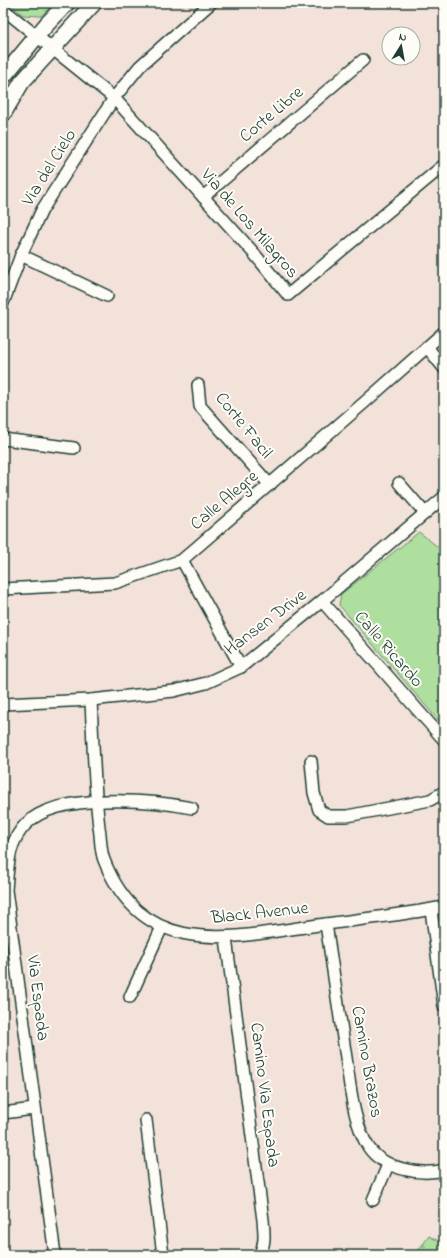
<svg xmlns="http://www.w3.org/2000/svg" width="447" height="1258" viewBox="0 0 447 1258" font-family="'Indie Flower',sans-serif">
<style>
.green{fill:#afdf9f;stroke:#678e6a}
.forest{fill:url(#forest-firs);stroke:#678e6a}
.lines{fill:none;stroke-linecap:round;stroke-linejoin:round}
.street-casing{stroke:#1f3d34;stroke-width:14}
.secondary-casing{stroke:#1f3d34;stroke-width:18}
.street{stroke:#fdfcf7;stroke-width:11}
.secondary{stroke:#fdfcf7;stroke-width:15}
.labels{text-anchor:middle;dominant-baseline:central;stroke-width:4;stroke-linejoin:round;paint-order:stroke}
.street-label{font-size:18px;fill:#1f3d34;stroke:#fdfcf7}
</style>
<defs>
<pattern id="forest-firs" width="22" height="20" patternUnits="userSpaceOnUse"><rect width="22" height="20" fill="#afdf9f"/><path d="M5 1l3.5 6h-7zM16 11l3.5 6h-7z" fill="#96c08a"/></pattern>
</defs>
<rect width="100%" height="100%" fill="#f3e2d9"/>
<filter id="ink" filterUnits="userSpaceOnUse"><feTurbulence type="fractalNoise" baseFrequency=".025" numOctaves="2"/><feDisplacementMap in="SourceGraphic" scale="8" xChannelSelector="R" yChannelSelector="G"/><feConvolveMatrix kernelMatrix="1 2 1 2 8 2 1 2 1" color-interpolation-filters="sRGB"/></filter>
<g filter="url(#ink)">
<g class="green">
<polygon points="9,3 55,3 41,16 23,15"/>
<polygon points="419,532 444,552 444,727 339,605 341,594 345,591"/>
</g>
<polygon class="forest" points="429,1236 444,1244 444,1255 412,1255 417,1252"/>
<g class="lines">
<defs>
<g id="street">
<polyline points="3,9 114,98 252,251 288,295 444,165"/>
<polyline points="203,197 363,60"/>
<polyline points="21,255 107,296"/>
<polyline points="3,303 21,255 42,210 114,98 140,66 211,3"/>
<polyline points="427,347 444,368"/>
<polyline points="198,385 200,406 270,485"/>
<polyline points="3,439 74,448"/>
<polyline points="399,483 425,513"/>
<polyline points="182,560 241,667"/>
<polyline points="3,589 115,583 182,560 365,402 444,332"/>
<polyline points="322,601 444,740"/>
<path d="M91,700C93,742 94,785 99,827C101,837 100,850 104,860C144,962 233,937 318,925C360,919 402,915 444,907"/>
<polyline points="3,704 91,700 174,691 206,683 241,667 322,601 444,497"/>
<polyline points="311,761 314,793 319,810 328,816 347,816 430,800 444,792"/>
<polyline points="431,910 444,1006"/>
<path d="M326,924C332,966 339,1009 345,1051C350,1081 352,1122 369,1148C384,1169 420,1176 444,1170"/>
<path d="M226,938L263,1220C264,1232 266,1244 259,1255"/>
<polyline points="130,997 162,927"/>
<polyline points="3,1113 34,1109"/>
<polyline points="146,1120 163,1255"/>
<polyline points="373,1200 388,1165"/>
<path d="M55,1255L6,890C8,866 8,842 26,824C57,792 151,800 192,808"/>
</g>
<g id="secondary">
<polyline points="3,77 46,25 67,3"/>
<polyline points="3,114 22,82 94,3"/>
</g>
</defs>
<use href="#street" class="street-casing"/>
<use href="#secondary" class="secondary-casing"/>
<use href="#street" class="street"/>
<use href="#secondary" class="secondary"/>
</g>
</g>
<g class="labels">
<g class="street-label">
<text transform="translate(272 115) rotate(-40)">Corte Libre</text>
<text transform="translate(50 168) rotate(-58)">Via del Cielo</text>
<text transform="translate(249 224) rotate(49)">Via de Los Milagros</text>
<text transform="translate(243 426) rotate(51)">Corte Facil</text>
<text transform="translate(225 501) rotate(-40)">Calle Alegre</text>
<text transform="translate(266 623) rotate(-37)">Hansen Drive</text>
<text transform="translate(388 650) rotate(49)">Calle Ricardo</text>
<text transform="translate(260 914) rotate(-6)">Black Avenue</text>
<text transform="translate(37 998) rotate(83)">Via Espada</text>
<text transform="translate(366 1062) rotate(80)">Camino Brazos</text>
<text transform="translate(264 1095) rotate(83)">Camino Via Espada</text>
</g>
</g>
<rect width="447" height="1258" fill="none" stroke="#fdfcf7" stroke-width="16"/>
<rect x="8" y="8" width="431" height="1242" fill="none" stroke="#1f3d34" stroke-width="1.5" filter="url(#ink)"/>
<g transform="translate(401 46) rotate(11)"><circle r="19" fill="#fdfcf7" stroke="#a4b0a9"/>
<path d="M0-3L7 15L0 10L-7 15Z" fill="#1f3d34"/>
<text y="-6" font-size="11" font-weight="bold" text-anchor="middle" fill="#1f3d34">N</text>
</g>
</svg>
